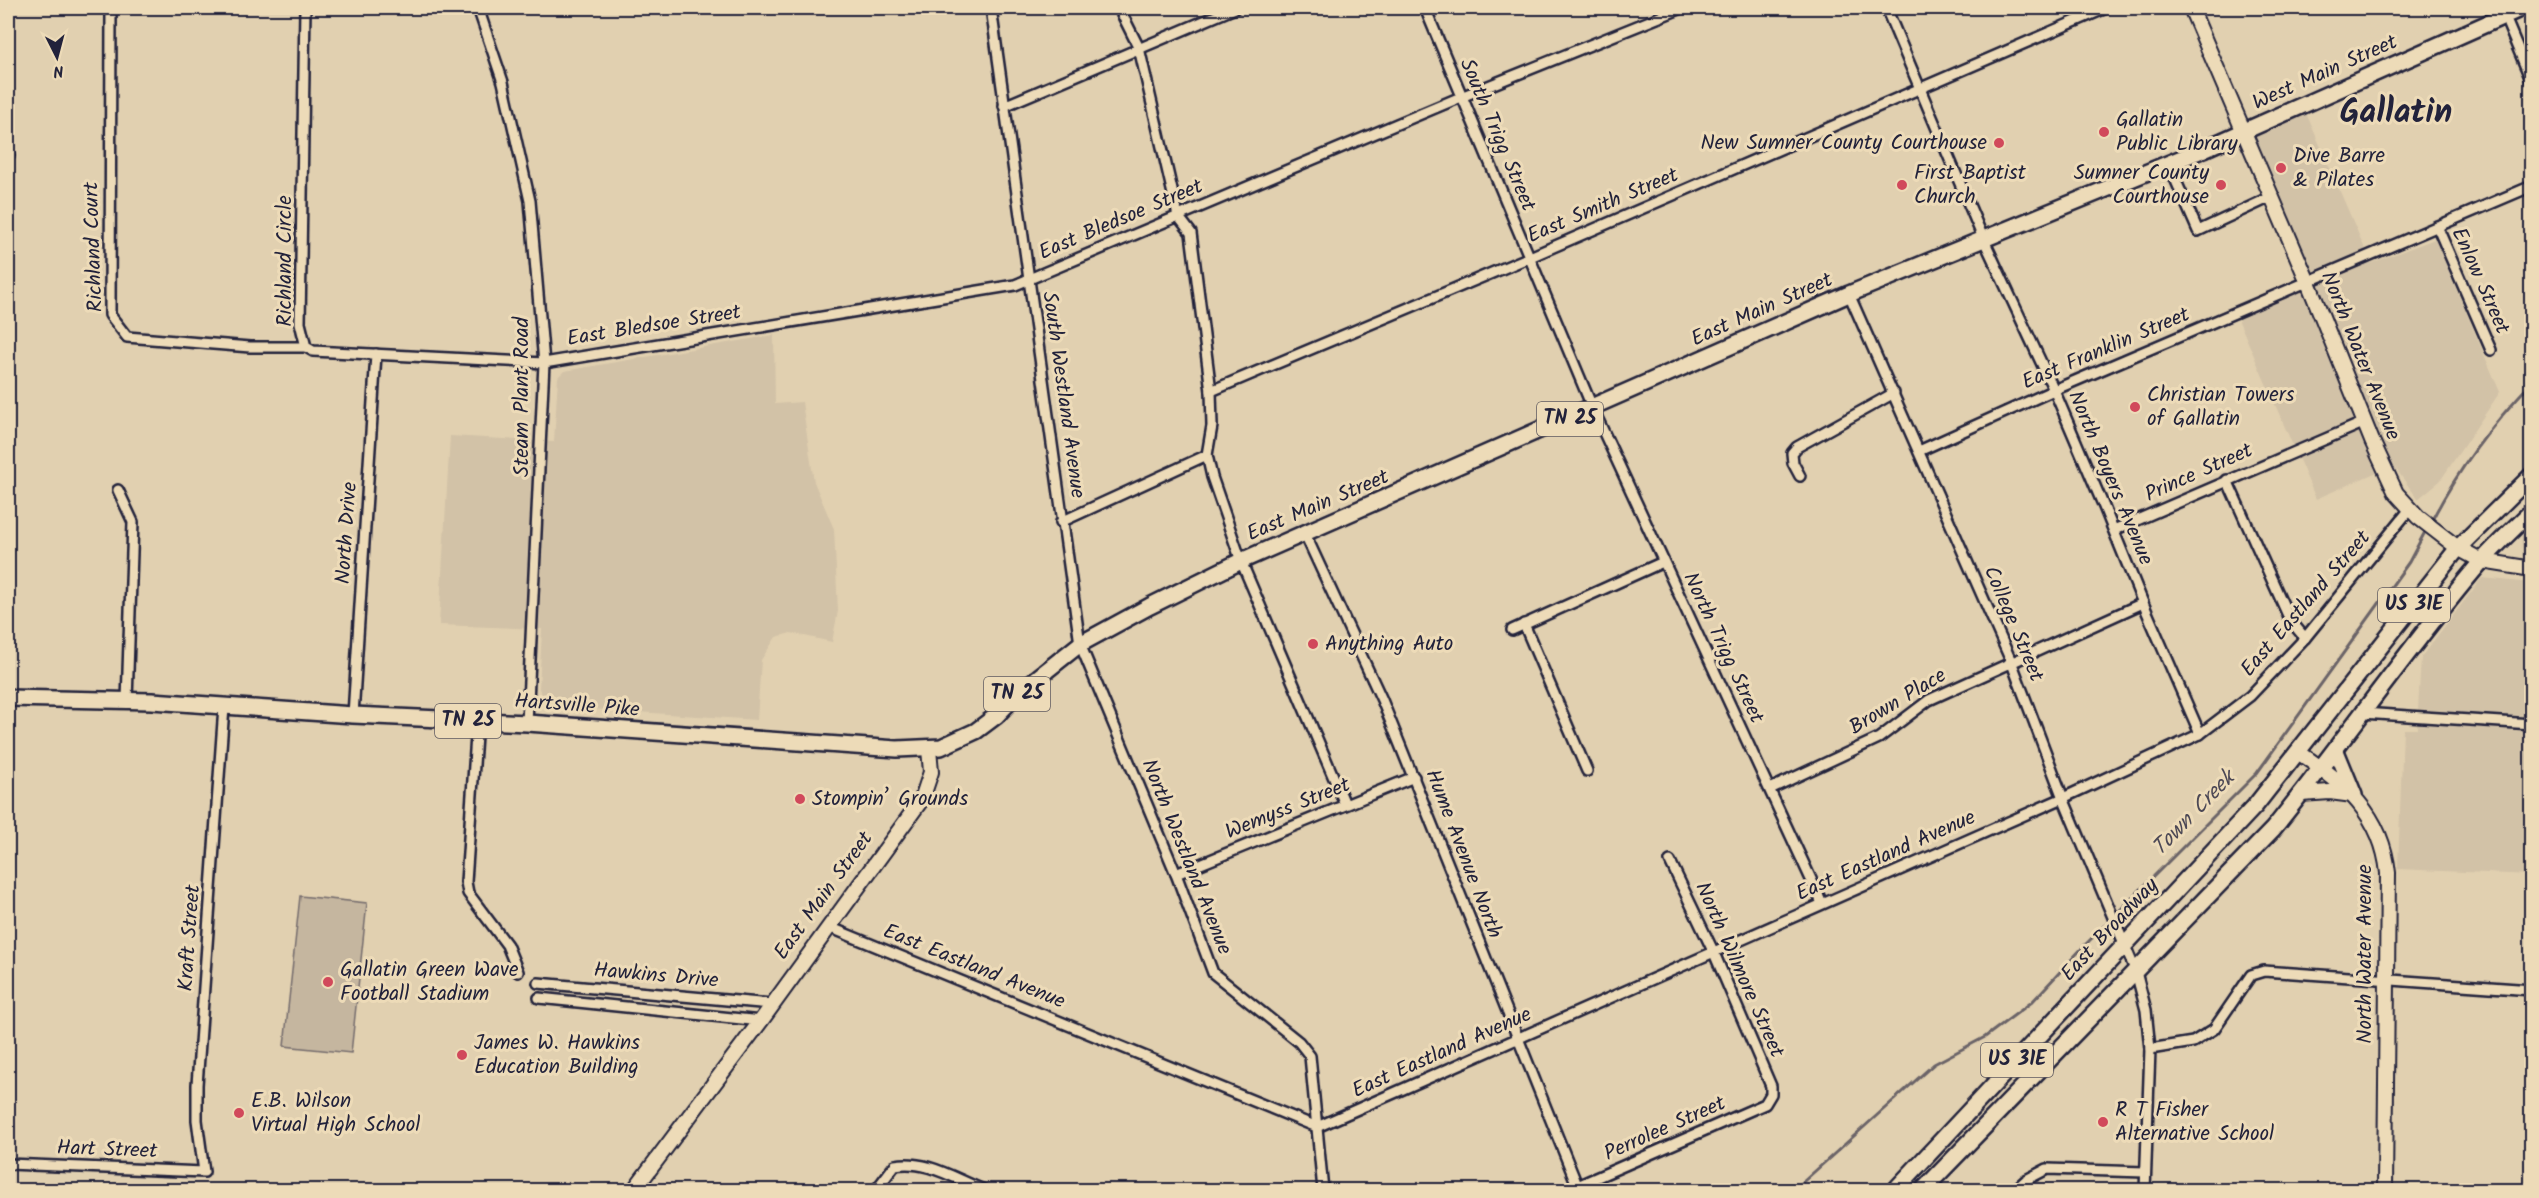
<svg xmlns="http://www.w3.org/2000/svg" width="2539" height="1198" font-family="Kalam,sans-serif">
	<rect width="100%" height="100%" fill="#e1d0b0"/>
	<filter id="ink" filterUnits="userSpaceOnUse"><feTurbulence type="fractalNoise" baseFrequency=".0167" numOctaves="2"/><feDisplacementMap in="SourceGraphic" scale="12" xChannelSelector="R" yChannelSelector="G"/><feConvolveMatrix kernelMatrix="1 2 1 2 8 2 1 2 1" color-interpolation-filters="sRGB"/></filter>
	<g filter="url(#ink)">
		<g fill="#d2c2a7">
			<path d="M2306 113 2371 263 2435 239 2500 392 2440 481 2418 499 2393 465 2316 499 2238 319 2315 286 2251 136Z"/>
			<path d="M774 335 775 404 802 402 814 482 834 529 838 611 832 642 791 633 776 637 761 660 757 720 562 707 547 703 539 689 542 629 439 625 450 436 554 442 558 377 564 371Z"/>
			<path d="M2531 526V557H2522L2521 536Z"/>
			<path d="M2482 578 2531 583V875L2398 869 2403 729H2417L2421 657Z"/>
		</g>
		<path fill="#c5b69f" stroke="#746c6d" stroke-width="1.5" d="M300 896 367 903 351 1053 284 1046Z"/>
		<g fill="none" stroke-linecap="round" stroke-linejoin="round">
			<g stroke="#6b6467" stroke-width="3">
				<path d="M2431 522C2457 471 2493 423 2532 382"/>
				<path d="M1794 1190 1934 1064 1985 1037 2032 1002 2084 946 2257 773 2409 562 2426 530"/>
			</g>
			<defs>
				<g id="street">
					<path d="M111 8 110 315 127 337 250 347H306"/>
					<path d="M305 8 300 323 306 347 313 351 544 363 1015 285 1461 97 1682 8"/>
					<path d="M478 8 503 82 530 201 544 363 527 723"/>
					<path d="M991 8 1080 644 1176 874 1213 973 1299 1042 1310 1056 1323 1190"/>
					<path d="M1119 8 1139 48 1178 216 1191 233 1211 391 1212 426 1207 455 1212 477 1241 561 1345 804"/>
					<path d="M1425 8 1593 409 1822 903"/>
					<path d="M1886 8 1983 238 2054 390 2104 507 2143 603 2200 734"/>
					<path d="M2501 8 2532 82"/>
					<path d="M1004 106 1235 8"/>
					<path d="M8 155H9"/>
					<path d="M2169 165 2198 231 2271 197"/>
					<path d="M2437 226 2491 350"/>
					<path d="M1849 294 2011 661 2063 798 2136 972 2146 1010 2150 1049 2145 1190"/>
					<path d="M1211 391 1530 257 2106 8"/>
					<path d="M1919 451 2054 390 2532 186"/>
					<path d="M1800 476 1793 463 1792 453 1797 447 1894 393"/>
					<path d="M2227 480 2290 620 2305 638"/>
					<path d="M118 490 133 522 127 701"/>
					<path d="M1061 522 1207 455"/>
					<path d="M2114 530 2365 422"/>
					<path d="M1305 534 1382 700 1579 1190"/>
					<path d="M1524 624 1587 771"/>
					<path d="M1512 630 1663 562"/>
					<path d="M2362 713 2532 724"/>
					<path d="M353 715 376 354"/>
					<path d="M477 721 466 882 468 893 507 945 518 972"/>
					<path d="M1770 789 1879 738 1929 700 2143 603"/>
					<path d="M1176 874 1414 777"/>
					<path d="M829 927 1317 1127 2063 798 2200 734 2250 696 2305 638 2410 509"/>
					<path d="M538 983 772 1004"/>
					<path d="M539 998 761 1021"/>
					<path d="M2150 1049 2193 1042 2214 1029 2251 975 2264 971 2532 990"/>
					<path d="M8 1164 204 1172 197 1120V1085L224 707"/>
					<path d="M876 1190 895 1165C926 1159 955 1179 984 1190"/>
					<path d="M1568 1190 1765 1104 1771 1094V1086L1714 953 1670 861"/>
					<path d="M2015 1190 2026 1180 2047 1169 2145 1172"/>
				</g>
				<g id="secondary">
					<path d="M2191 8 2308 282 2372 441 2396 493 2418 517 2458 548 2482 561 2532 569"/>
					<path d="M2298 752C2345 784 2382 814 2388 873L2385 1190"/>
					<path d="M2301 794 2330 792 2353 795"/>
					<path d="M634 1190 763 1018 922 799 931 772 929 749"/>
				</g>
				<g id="primary">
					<path d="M8 698 152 701 353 715 527 723 897 749 941 747 976 731 996 716 1017 694 1080 644 1150 606 1241 561 1849 294 2204 149 2522 8"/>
					<path d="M2336 751 2354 795"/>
					<path d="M1895 1190 2255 806 2458 548 2532 475"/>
					<path d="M1923 1190 2273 829C2344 741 2407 649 2480 563 2496 545 2514 528 2532 511"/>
				</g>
			</defs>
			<use href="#street" stroke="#22223b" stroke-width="14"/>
			<use href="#secondary" stroke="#22223b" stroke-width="18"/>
			<use href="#primary" stroke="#22223b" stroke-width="20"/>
			<use href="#street" stroke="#eddbb8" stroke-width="9"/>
			<use href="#secondary" stroke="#eddbb8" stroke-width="14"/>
			<use href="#primary" stroke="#eddbb8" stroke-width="15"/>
		</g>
	</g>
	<g fill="#d1495b" stroke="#eddbb8" stroke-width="2">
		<circle cx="2104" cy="132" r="6"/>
		<circle cx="1999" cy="143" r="6"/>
		<circle cx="2281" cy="168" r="6"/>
		<circle cx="1902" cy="185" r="6"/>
		<circle cx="2221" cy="185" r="6"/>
		<circle cx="2135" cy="407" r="6"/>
		<circle cx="1313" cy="644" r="6"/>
		<circle cx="800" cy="799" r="6"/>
		<circle cx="328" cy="982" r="6"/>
		<circle cx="462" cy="1055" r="6"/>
		<circle cx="239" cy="1113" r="6"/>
		<circle cx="2103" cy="1122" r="6"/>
	</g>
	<g text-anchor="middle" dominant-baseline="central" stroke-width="6" stroke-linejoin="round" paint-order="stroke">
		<g fill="#eddbb8" stroke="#5f5a60" stroke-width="1.5">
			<rect x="1537" y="402" width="66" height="34" rx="4.5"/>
			<rect x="2378" y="588" width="72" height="34" rx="4.5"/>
			<rect x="984" y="677" width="66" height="34" rx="4.5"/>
			<rect x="435" y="704" width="66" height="34" rx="4.5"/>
			<rect x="1981" y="1043" width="72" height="34" rx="4.5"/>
		</g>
		<g font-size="20" font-weight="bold" fill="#22223b">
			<text x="1570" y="419">TN 25</text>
			<text x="2414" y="605">US 31E</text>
			<text x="1017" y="694">TN 25</text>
			<text x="468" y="721">TN 25</text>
			<text x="2017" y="1060">US 31E</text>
		</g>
		<g font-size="21" fill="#22223b" stroke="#eddbb8">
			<text transform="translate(2325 73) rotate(-24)">West Main Street</text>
			<text transform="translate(1497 135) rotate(67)">South Trigg Street</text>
			<text transform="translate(1603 206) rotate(-23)">East Smith Street</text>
			<text transform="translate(1121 220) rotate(-23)">East Bledsoe Street</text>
			<text transform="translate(94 247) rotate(-92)">Richland Court</text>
			<text transform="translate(285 261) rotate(-90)">Richland Circle</text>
			<text transform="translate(2480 281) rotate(66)">Enlow Street</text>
			<text transform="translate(1762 310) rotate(-24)">East Main Street</text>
			<text transform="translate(654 326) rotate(-9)">East Bledsoe Street</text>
			<text transform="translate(2106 349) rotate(-23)">East Franklin Street</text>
			<text transform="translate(2360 356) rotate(68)">North Water Avenue</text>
			<text transform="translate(1063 395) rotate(82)">South Westland Avenue</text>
			<text transform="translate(522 397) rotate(-90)">Steam Plant Road</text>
			<text transform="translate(2199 473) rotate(-24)">Prince Street</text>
			<text transform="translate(2110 478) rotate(67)">North Boyers Avenue</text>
			<text transform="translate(1318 506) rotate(-23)">East Main Street</text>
			<text transform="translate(347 533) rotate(-86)">North Drive</text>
			<text transform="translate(2306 604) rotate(-49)">East Eastland Street</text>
			<text transform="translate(2013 624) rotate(67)">College Street</text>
			<text transform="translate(1723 648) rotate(65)">North Trigg Street</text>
			<text transform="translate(1898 702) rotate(-31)">Brown Place</text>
			<text transform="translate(577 706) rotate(4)">Hartsville Pike</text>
			<text transform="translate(1288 809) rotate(-22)">Wemyss Street</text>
			<text transform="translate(1463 854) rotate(69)">Hume Avenue North</text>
			<text transform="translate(1886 856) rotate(-24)">East Eastland Avenue</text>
			<text transform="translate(1186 857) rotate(68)">North Westland Avenue</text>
			<text transform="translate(824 896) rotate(-54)">East Main Street</text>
			<text transform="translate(2110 930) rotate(-47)">East Broadway</text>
			<text transform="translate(190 938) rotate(-86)">Kraft Street</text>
			<text transform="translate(2365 954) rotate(-90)">North Water Avenue</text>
			<text transform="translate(974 967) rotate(22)">East Eastland Avenue</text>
			<text transform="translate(1739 970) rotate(66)">North Wilmore Street</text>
			<text transform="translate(656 976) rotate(5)">Hawkins Drive</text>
			<text transform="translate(1442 1053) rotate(-24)">East Eastland Avenue</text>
			<text transform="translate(1665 1129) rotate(-24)">Perrolee Street</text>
			<text transform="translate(107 1150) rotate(2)">Hart Street</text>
		</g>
		<g font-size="21" fill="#22223b" stroke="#eddbb8" text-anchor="start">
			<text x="2116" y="120">Gallatin<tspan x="2116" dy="24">Public Library</tspan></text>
			<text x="1987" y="143" text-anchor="end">New Sumner County Courthouse</text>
			<text x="2293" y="156">Dive Barre<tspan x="2293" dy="24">&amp; Pilates</tspan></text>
			<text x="1914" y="173">First Baptist<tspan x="1914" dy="24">Church</tspan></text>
			<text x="2209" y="173" text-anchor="end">Sumner County<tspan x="2209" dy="24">Courthouse</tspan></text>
			<text x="2147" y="395">Christian Towers<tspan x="2147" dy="24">of Gallatin</tspan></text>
			<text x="1325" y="644">Anything Auto</text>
			<text x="812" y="799">Stompin’ Grounds</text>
			<text x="340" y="970">Gallatin Green Wave<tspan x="340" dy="24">Football Stadium</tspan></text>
			<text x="474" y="1043">James W. Hawkins<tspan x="474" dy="24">Education Building</tspan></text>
			<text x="251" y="1101">E.B. Wilson<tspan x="251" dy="24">Virtual High School</tspan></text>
			<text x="2115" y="1110">R T Fisher<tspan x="2115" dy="24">Alternative School</tspan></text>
		</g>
		<g font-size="22" font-style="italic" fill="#4c4855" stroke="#eddbb8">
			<text transform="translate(2194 814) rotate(-46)">Town Creek</text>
		</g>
		<g font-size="33" font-weight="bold" fill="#22223b" stroke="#eddbb8">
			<text x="2396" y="113">Gallatin</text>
		</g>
	</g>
	<rect width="2539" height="1198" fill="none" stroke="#eddbb8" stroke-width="30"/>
	<rect x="15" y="15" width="2509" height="1168" fill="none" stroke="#22223b" stroke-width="2" filter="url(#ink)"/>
	<g transform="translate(57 57) rotate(174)" stroke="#eddbb8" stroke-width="4.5" paint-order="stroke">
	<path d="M0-4.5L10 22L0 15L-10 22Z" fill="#22223b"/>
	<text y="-9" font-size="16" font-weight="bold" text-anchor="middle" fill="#22223b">N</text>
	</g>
</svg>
